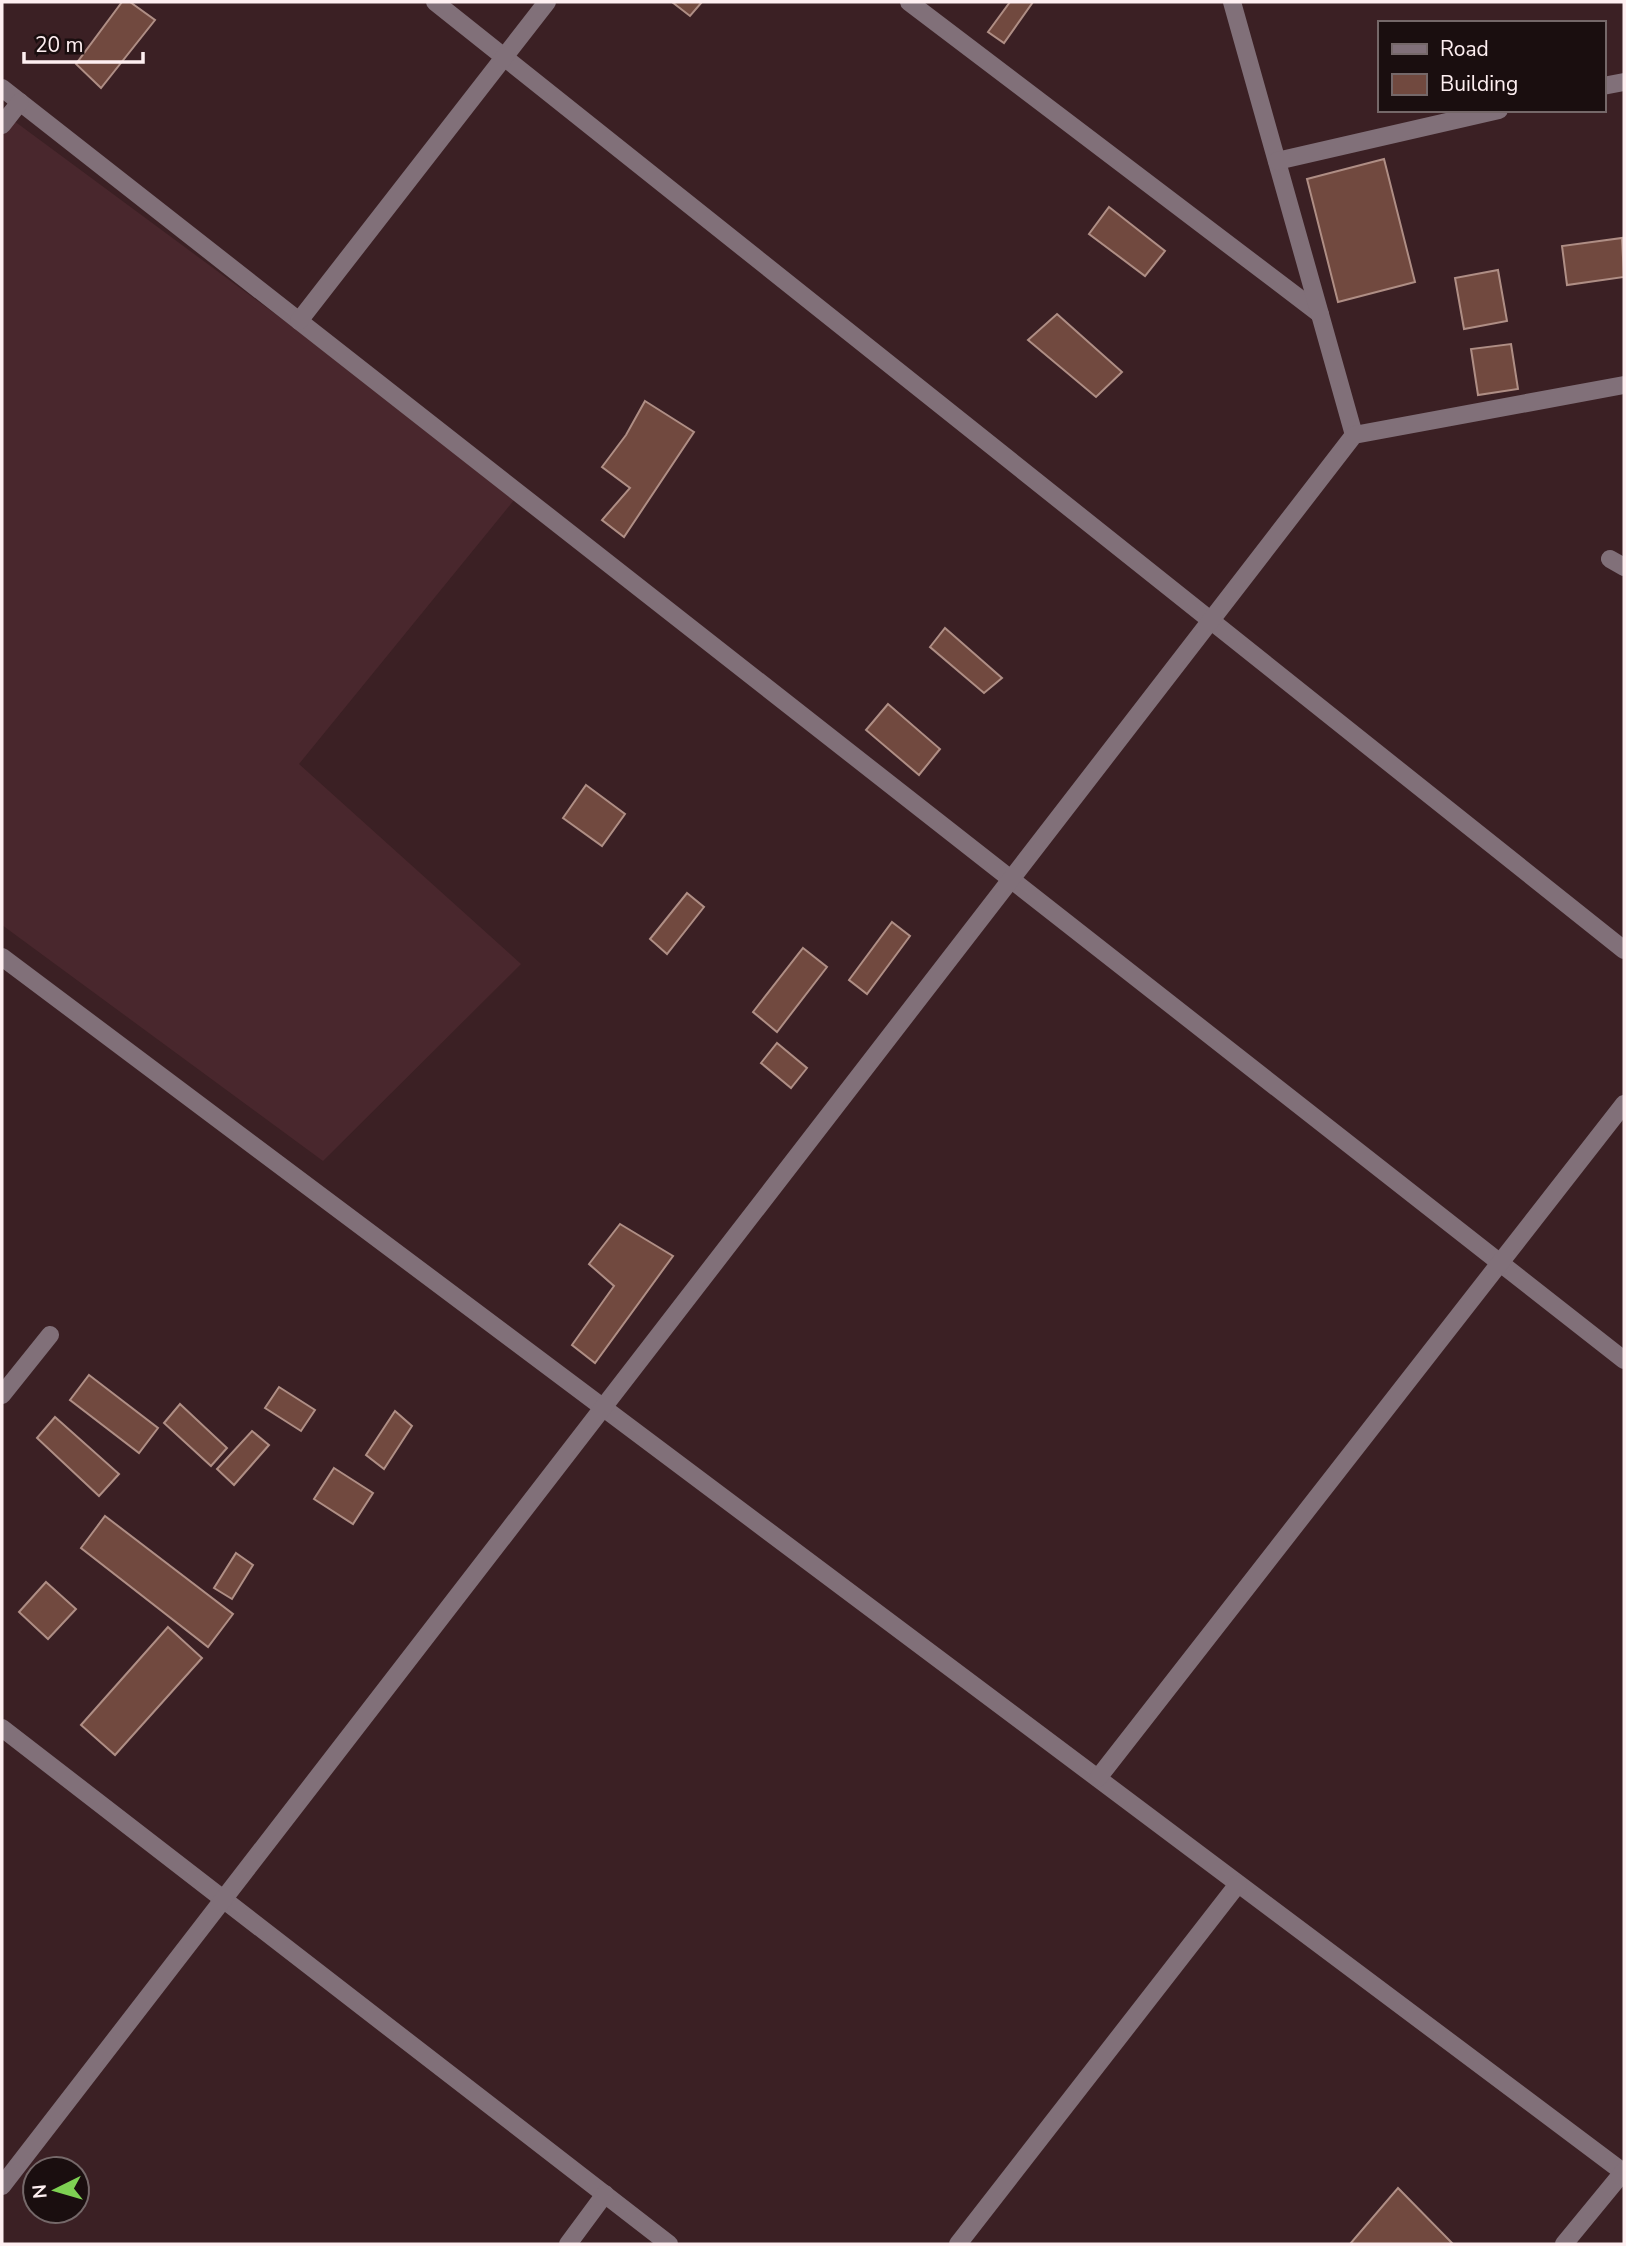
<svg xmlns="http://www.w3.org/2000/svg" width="1626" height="2246" font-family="'Nunito Sans',sans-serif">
	<rect width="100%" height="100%" fill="#3b2024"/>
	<path fill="#49272d" d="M2 112 519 494 299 764 521 964 323 1161 2 925Z"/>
	<g fill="#71493f" stroke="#af8e85" stroke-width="2">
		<path d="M122 2H130L155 20 101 88 76 64Z"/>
		<path d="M672 2H702L690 16Z"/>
		<path d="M1010 2H1033L1004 43 988 32Z"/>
		<path d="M1384 159 1415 282 1338 302 1307 179Z"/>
		<path d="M1109 207 1165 251 1145 276 1089 234Z"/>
		<path d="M1622 238 1624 277 1567 285 1562 246Z"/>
		<path d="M1498 270 1507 321 1464 329 1455 278Z"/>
		<path d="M1057 314 1122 372 1096 397 1028 340Z"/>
		<path d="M1511 344 1518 389 1478 395 1471 349Z"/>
		<path d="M645 401 694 432 624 537 602 520 630 488 602 467 626 435Z"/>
		<path d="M945 628 1002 678 984 693 930 647Z"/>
		<path d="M888 704 940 749 919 775 866 730Z"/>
		<path d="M586 785 625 814 602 846 563 818Z"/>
		<path d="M687 893 704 907 667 954 650 939Z"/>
		<path d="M892 922 910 936 867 994 849 980Z"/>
		<path d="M803 948 827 967 777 1032 753 1012Z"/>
		<path d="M777 1043 807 1068 791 1088 761 1063Z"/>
		<path d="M620 1224 673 1256 595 1363 572 1345 614 1286 589 1264Z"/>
		<path d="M89 1375 158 1428 139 1453 70 1400Z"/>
		<path d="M279 1387 315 1410 301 1431 265 1408Z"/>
		<path d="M180 1404 227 1448 211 1466 164 1423Z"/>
		<path d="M395 1411 412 1426 384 1469 366 1455Z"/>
		<path d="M55 1417 119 1474 99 1496 37 1438Z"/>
		<path d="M252 1431 269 1445 234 1485 217 1469Z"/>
		<path d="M334 1468 373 1493 353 1524 314 1499Z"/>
		<path d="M105 1516 233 1614 208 1647 81 1548Z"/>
		<path d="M236 1553 253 1565 232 1599 214 1588Z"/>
		<path d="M46 1582 76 1609 48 1639 19 1612Z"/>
		<path d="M168 1627 202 1658 115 1755 81 1725Z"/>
		<path d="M1398 2188 1453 2244H1350Z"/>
	</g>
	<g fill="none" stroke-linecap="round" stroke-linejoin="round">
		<g stroke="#817079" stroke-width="18">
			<path d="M435 2 1624 950"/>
			<path d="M909 2 1320 314"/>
			<path d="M1232 2 1354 435"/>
			<path d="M1603 86 1624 82"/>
			<path d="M2 88 1624 1360"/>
			<path d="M2 125 20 102"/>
			<path d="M1277 161 1499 110"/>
			<path d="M299 321 547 2"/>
			<path d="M1610 559 1624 567"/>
			<path d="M2 957 1623 2172"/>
			<path d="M2 1395 50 1335"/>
			<path d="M2 1728 669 2244"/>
			<path d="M1098 1778 1624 1104"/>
			<path d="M2 2186 1354 435 1624 385"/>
			<path d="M568 2244 605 2194"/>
			<path d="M958 2244 1238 1884"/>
			<path d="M1564 2244 1624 2171"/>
		</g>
	</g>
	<rect width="1626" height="2246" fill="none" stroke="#feeff1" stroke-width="7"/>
	<rect x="1378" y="21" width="228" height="91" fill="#1a0e0f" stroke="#756869" stroke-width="2"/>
	<rect x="1392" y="44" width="35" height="10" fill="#817079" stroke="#756869" stroke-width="2"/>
	<text x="1440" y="56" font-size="21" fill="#feeff1">Road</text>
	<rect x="1392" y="74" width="35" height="21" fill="#71493f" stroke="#756869" stroke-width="2"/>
	<text x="1440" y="91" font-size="21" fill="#feeff1">Building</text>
	<g transform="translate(56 2190) rotate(265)"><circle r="33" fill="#1a0e0f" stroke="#756869" stroke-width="2"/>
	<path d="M0-5L12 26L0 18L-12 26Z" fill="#7ed153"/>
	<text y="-10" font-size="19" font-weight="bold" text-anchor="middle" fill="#feeff1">N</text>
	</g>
	<path d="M24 52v10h119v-10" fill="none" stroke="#feeff1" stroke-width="3.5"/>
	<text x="35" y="52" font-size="21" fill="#feeff1" stroke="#1a0e0f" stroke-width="5" paint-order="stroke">20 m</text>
</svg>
